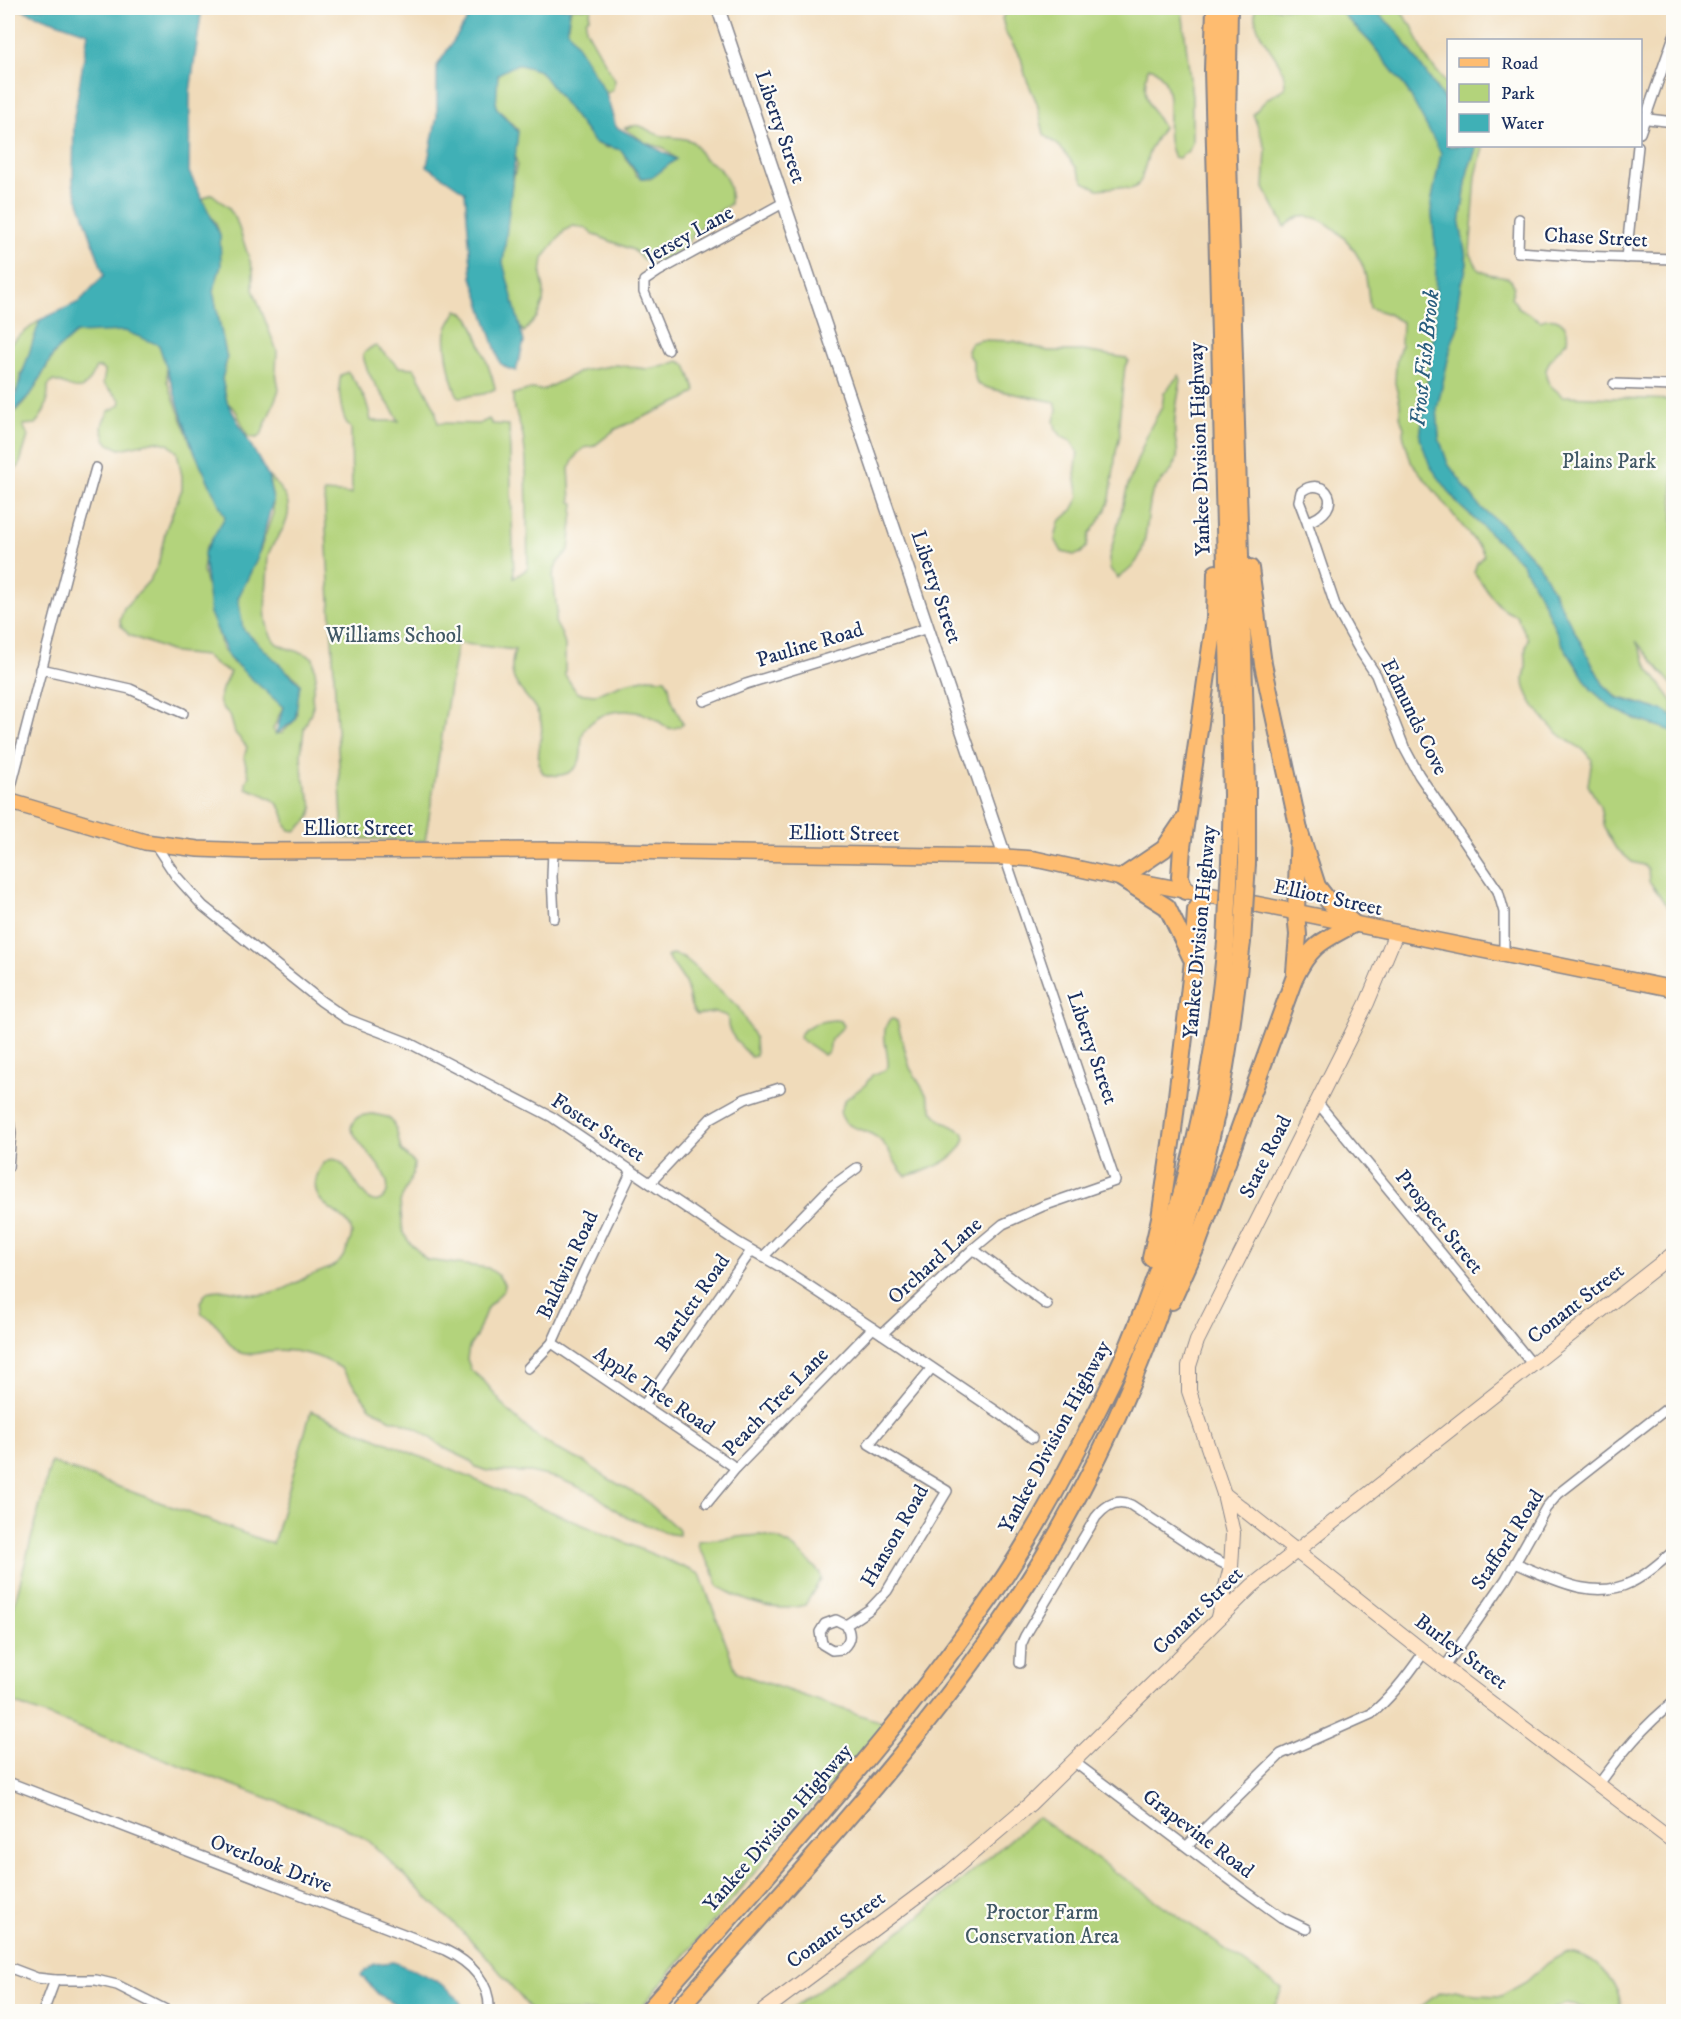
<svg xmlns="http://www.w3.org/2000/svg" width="1681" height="2019" font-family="'IM FELL DW Pica',serif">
	<rect width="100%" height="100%" fill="#fdfcf7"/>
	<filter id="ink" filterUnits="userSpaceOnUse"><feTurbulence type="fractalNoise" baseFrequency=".0167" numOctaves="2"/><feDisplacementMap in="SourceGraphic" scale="12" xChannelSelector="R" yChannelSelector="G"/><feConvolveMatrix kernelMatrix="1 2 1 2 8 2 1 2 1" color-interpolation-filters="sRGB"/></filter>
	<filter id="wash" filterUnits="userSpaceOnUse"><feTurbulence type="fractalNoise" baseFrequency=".008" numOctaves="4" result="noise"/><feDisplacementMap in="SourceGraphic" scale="24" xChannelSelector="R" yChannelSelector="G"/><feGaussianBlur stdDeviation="1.35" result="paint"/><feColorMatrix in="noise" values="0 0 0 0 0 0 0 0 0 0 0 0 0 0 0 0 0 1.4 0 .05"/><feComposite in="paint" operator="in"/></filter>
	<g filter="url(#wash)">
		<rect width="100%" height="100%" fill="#f0dbba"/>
		<g fill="#b3d37b" stroke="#67816c" stroke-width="1.5">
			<path d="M571 8H591L589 17 586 20V29L615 80 613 89 606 94 567 30Z"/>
			<path d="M1010 8H1182L1192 97V143L1188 151 1179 158 1174 157C1161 132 1177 102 1163 78 1161 75 1156 71 1153 68H1148C1141 99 1148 102 1163 127L1150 149 1141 180 1136 187 1130 189 1118 187 1098 189 1084 182 1076 167 1060 147 1044 134 1037 103 1026 78 1021 58 1006 34 1002 18Z"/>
			<path d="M1255 8H1337L1371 43 1406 88 1442 153 1431 204 1436 254 1435 323 1420 438 1450 493 1459 505 1521 562 1542 599 1561 642 1591 689 1612 708 1638 720 1673 731V926L1671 911 1649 881 1648 869 1643 865 1632 862 1615 847 1604 828 1600 806 1588 785 1592 759C1585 749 1577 746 1567 740 1550 728 1525 701 1524 680 1524 676 1526 671 1526 666 1527 656 1523 649 1528 639L1516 615C1498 612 1484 585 1474 572L1477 563 1484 555 1481 549 1411 462 1403 434 1404 428 1400 416V403L1395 383 1396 363 1401 345 1402 322 1386 313 1370 308C1368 296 1368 282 1364 270 1358 248 1326 212 1300 217 1294 218 1290 223 1285 227L1264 188 1266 149 1253 114 1268 98 1285 88C1287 56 1252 42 1255 8Z"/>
			<path d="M1372 8H1398L1412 26 1426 58 1448 85V105L1396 30Z"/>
			<path d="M517 64 535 68 543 73 569 103 582 126 595 143 607 148 613 147 621 150 637 176 644 179H650L676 159 664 148 646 143 625 128C643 121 643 130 659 135 670 139 680 136 691 141 697 144 698 151 702 156 705 160 709 161 713 164 727 173 732 188 730 204L706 221 681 250 665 260 656 262 644 260 633 250 595 235 586 228 573 226 565 230 543 258 541 275 544 289 543 303 537 317 524 332 515 321 503 263 510 192 517 165 514 148 518 130 496 107 495 99 498 74 502 70Z"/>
			<path d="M1477 146H1483V148L1476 176 1470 253 1479 270C1483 272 1489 275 1494 275 1508 276 1519 280 1511 297L1518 307 1540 321C1556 314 1570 323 1567 341 1555 354 1537 369 1551 386 1555 390 1559 392 1562 396L1673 400V686L1636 641 1649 669 1673 702V717L1665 711 1617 697 1603 684 1539 565 1503 526 1480 507 1448 464 1439 438 1437 408 1452 342 1459 324 1457 308 1461 282 1464 277 1467 263 1460 224 1468 170Z"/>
			<path d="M212 194 228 207 236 219 253 270V289L277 351 276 372 279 390 261 435 257 438 248 437 236 411 227 402 222 379 227 359 213 291 221 266 218 243 220 235 216 223 202 205 204 198Z"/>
			<path d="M457 310C462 312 466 314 469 318 474 325 495 383 495 389L484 394 459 397C451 388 444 344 446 332 448 324 454 316 457 310Z"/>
			<path d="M40 320C39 334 37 348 30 359 23 372 19 371 19 387L11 396 8 413V345Z"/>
			<path d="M82 331H125L143 335 159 345 166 362 167 381 191 444 225 517 219 534 206 547 203 571 222 648 233 663 248 673 283 707 273 729 276 734 282 733 295 720 297 714 296 708 300 684 297 679 278 664 243 629 238 598 257 559 273 513V500L268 476C287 493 296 508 281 532 276 540 270 547 268 556 267 564 268 572 267 580 266 599 261 625 275 642 282 650 303 650 313 658L316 677 312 695 313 707 304 729 301 754 303 778 313 807 309 819 296 831 290 830 286 826C283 799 269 797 246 788V782L249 776 244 758 247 747 235 733 230 715 221 706 219 701 222 689 230 672 219 667 206 656 175 653 129 635 121 626 120 620 124 608 149 581 158 565 166 529 182 489V476L177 452 168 444 156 441 120 449 109 444 105 439 102 428 103 422 109 411 120 405 121 400 103 384 105 372 101 368H96L87 384 81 388C70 390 64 382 53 381L48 386C48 402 46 412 35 424L23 425 28 436 19 466 15 470 8 471V419C17 410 25 401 33 391 48 369 54 341 82 331Z"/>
			<path d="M980 340 1014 341 1048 351H1083L1126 358 1129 361 1125 366 1119 421 1120 435 1116 452 1110 499 1105 512 1089 535 1087 546 1081 553 1074 555 1062 552 1055 539 1059 522 1072 510 1079 497 1075 475 1078 452 1071 441 1062 437 1056 429 1054 421 1057 410 1055 402 991 389 977 384 973 370V360L969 356 967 350 971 343Z"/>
			<path d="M376 346 399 367 414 368 435 408 438 423 479 424 489 419 492 424 509 425 514 578 528 568 526 460 523 435 513 403V394L531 389 543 390 581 371 616 365 647 369 665 366 679 361 686 365 696 391 687 398 616 429 594 446 584 448 577 454 569 468 571 502 574 503 569 550 557 563 553 576 557 611 555 622 562 635 565 645V675L577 693 594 695 625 683 648 678 665 679 669 685 671 698 683 724C668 734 666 725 655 719 638 709 614 708 597 718 592 722 586 726 584 731 580 739 582 745 581 754 579 774 559 779 543 773 532 754 545 741 541 722 534 692 502 690 515 650L457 643 425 841 343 838 324 492 352 494 351 428C341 421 337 387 341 375L348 372C360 388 368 401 371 421H399C388 399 366 379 363 354L370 348Z"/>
			<path d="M1179 375 1181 380C1178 398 1173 417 1175 435 1175 443 1179 449 1177 458 1174 473 1160 480 1153 492 1150 497 1150 505 1149 510 1144 540 1147 561 1118 578L1110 569 1109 558 1128 485 1135 466 1149 430 1162 407 1164 393Z"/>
			<path d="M672 954 683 957 693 965 738 1007 755 1038 756 1056 751 1057C744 1049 733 1039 729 1029 727 1025 729 1021 727 1016L715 1012 697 1015C687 1006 691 993 684 981 679 972 673 965 667 957Z"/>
			<path d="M891 1018 897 1021 910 1068 926 1094 933 1112 941 1120 963 1132 965 1138C959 1161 927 1171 906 1176 893 1165 890 1144 873 1135 860 1127 843 1129 840 1111L845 1100 865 1085 872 1075 885 1070 888 1067C889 1050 878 1032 891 1018Z"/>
			<path d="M835 1020 841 1021 844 1026 831 1039 829 1051 824 1055 799 1038C803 1024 822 1021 835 1020Z"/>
			<path d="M373 1114 387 1117 392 1121 397 1132 401 1150 414 1163 413 1174 400 1202 403 1233 410 1243 427 1260 488 1268 498 1275 505 1285 504 1290 487 1308 476 1337 469 1347 467 1359 471 1370 485 1382 508 1411 531 1432 556 1449 584 1462 609 1479 642 1497 679 1530V1535L670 1534 624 1516 594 1494 560 1479 530 1472 487 1471 476 1467 467 1459 444 1448 419 1430 397 1420H391L370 1407 341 1368C320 1355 294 1348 269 1351 260 1352 251 1356 241 1353 229 1349 225 1334 217 1325 213 1321 207 1317 202 1314L200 1302 207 1292C226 1286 242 1295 261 1295 279 1294 291 1285 307 1277 316 1272 332 1270 340 1261 344 1256 348 1247 350 1241 362 1211 305 1213 317 1176 319 1170 322 1164 327 1161 349 1147 362 1218 383 1198 398 1184 373 1159 364 1148 359 1143 356 1136 351 1129 353 1116 361 1115 373 1114Z"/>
			<path d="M311 1411 700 1574 737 1673 887 1724 802 1816 638 2011 533 2012 483 1952 369 1841 340 1825 8 1701V1629L51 1462 273 1544Z"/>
			<path d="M759 1535C786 1536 802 1554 820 1573L821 1579 805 1605C774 1614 743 1601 718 1586L712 1568 699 1548 698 1541Z"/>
			<path d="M1037 1817 1282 1989 1273 2011H789L910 1924Z"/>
			<path d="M1565 1953C1593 1953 1614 1978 1621 2003 1608 2019 1582 2006 1565 2004L1546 2012 1415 2011 1439 1993 1455 1990 1476 1995 1501 1996 1526 1982 1547 1963Z"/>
		</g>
		<g fill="#3fb0b6" stroke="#2d708a" stroke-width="1.5">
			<path d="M16 8H202L190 92 189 172 220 235 221 266 213 291 227 359 222 379 227 402 268 476 273 500 257 559 238 598 243 629 300 684 295 720 276 734 283 707 229 658 210 613 204 553 225 517 191 444 159 345 125 331 76 333 54 353 33 391 8 418 40 320 79 302 104 275 73 184 74 117 88 33Z"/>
			<path d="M475 8H570L567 28 606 94 616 127 676 159 653 177 641 178 621 150 595 143 540 71 517 64 498 74 496 107 518 132 503 263 524 342 516 371 509 369 500 363 472 277 465 192 427 166 437 116V66Z"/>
			<path d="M1337 8H1372L1396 30 1448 105V146H1477L1468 170 1460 224 1467 263 1464 277 1461 282 1457 308 1459 324 1452 342 1437 408 1439 438 1448 464 1480 507 1503 526 1539 565 1603 684 1617 698 1665 711 1673 717V731L1638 720 1612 708 1591 689 1561 642 1542 599 1521 562 1459 505 1430 466 1420 438 1435 323 1436 254 1431 204 1441 153 1406 88 1371 43Z"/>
			<path d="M393 1962C418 1972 456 1984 464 2011H404L378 1994 361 1975 374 1964Z"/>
		</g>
	</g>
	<g filter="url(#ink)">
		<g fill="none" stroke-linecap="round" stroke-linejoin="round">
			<defs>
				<g id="minor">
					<path d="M1640 118 1674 122"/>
					<path d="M1640 133 1674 36"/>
					<path d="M1519 219 1518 252 1576 256 1674 259"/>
					<path d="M1626 258 1638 146"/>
					<path d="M668 350 644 292V281L659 271 783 203"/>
					<path d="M1614 384 1674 386"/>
					<path d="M1307 522 1299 501 1301 492C1325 473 1348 509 1307 522L1336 608 1359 649 1376 675 1404 747 1419 775 1498 891 1504 912V955"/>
					<path d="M41 669 130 689 183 713"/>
					<path d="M704 701 746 684 928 628"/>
					<path d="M8 798 67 571 96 468"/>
					<path d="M155 844 176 876 203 906 321 1001 347 1019 409 1043 552 1117 737 1242 779 1266 882 1334 1002 1415 1032 1438"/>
					<path d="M553 850 552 877 554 918"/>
					<path d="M1317 1102 1533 1365"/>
					<path d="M8 1115 11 1133 8 1167"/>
					<path d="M650 1183 711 1118 745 1099 780 1088"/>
					<path d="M973 1249 1047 1305"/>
					<path d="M763 1257 832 1186 857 1168"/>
					<path d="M882 1334 973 1249 1003 1224 1043 1206 1115 1181 1005 857"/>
					<path d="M552 1343 736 1468"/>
					<path d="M528 1368 552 1343 583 1274 632 1171"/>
					<path d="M644 1405 751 1251"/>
					<path d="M707 1503 736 1468 873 1328"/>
					<path d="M1515 1563C1552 1578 1593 1602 1632 1582 1647 1575 1661 1561 1674 1551"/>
					<path d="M846 1625C852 1635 850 1642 842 1649L832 1650 822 1644 820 1632 825 1624 836 1620 846 1625 870 1609 887 1591 947 1491 869 1444 931 1369"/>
					<path d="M1020 1663 1021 1645 1025 1636 1096 1517C1105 1506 1117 1498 1131 1505L1208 1556 1231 1567"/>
					<path d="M1445 1667 1506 1579 1546 1508 1558 1494 1674 1403"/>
					<path d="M1073 1761 1241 1888 1281 1917 1306 1929"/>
					<path d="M8 1782 445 1950C470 1962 491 1982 489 2012"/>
					<path d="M1599 1784C1621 1754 1644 1725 1674 1702"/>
					<path d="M1187 1846 1281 1754 1371 1714C1392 1697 1409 1674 1424 1652"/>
					<path d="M8 1967 37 1978 55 1980H96L117 1985 170 2012"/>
					<path d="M43 2012 55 1980"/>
				</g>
				<path id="tertiary" d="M718 8 1005 857"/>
				<g id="secondary">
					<path d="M1224 1494 1424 1652 1674 1842"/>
					<path d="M1218 1617 1231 1567 1233 1533 1224 1494 1189 1391V1366L1197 1341 1367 1003 1396 933"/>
					<path d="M762 2012 950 1872 1030 1804 1252 1586 1674 1253"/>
				</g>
				<path id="primary" d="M8 801 145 842 198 849 251 851 553 850 1005 857 1035 859 1121 878 1296 912 1674 989"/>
				<g id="motorway">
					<path d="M1215 8 1213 70 1232 795 1230 862"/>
					<path d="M1229 8 1227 127 1247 787V863"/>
					<path d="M1250 568 1263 664 1299 830 1296 912 1298 935 1295 972"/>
					<path d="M1183 821 1164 849 1121 878 1167 907 1191 957"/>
					<path d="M1185 891 1180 877 1182 847 1215 619 1216 573"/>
					<path d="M1151 1258 1160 1218 1173 1130 1193 961 1196 910 1207 894"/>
					<path d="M1172 1301 1197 1245 1294 979C1310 945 1322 941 1354 924L1330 903 1317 886 1299 830"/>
					<path d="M647 2012C761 1882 878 1755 979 1614 1013 1567 1043 1516 1070 1464 1090 1426 1110 1387 1128 1347 1183 1219 1214 1080 1226 942"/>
					<path d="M676 2012C792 1880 915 1751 1013 1605 1108 1463 1174 1299 1212 1132 1227 1069 1234 1006 1242 942"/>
				</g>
			</defs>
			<use href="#minor" stroke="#86858c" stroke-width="12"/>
			<use href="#tertiary" stroke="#86858c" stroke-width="15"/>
			<use href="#secondary" stroke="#86858c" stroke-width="16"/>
			<use href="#primary" stroke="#86858c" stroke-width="18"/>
			<use href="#motorway" stroke="#86858c" stroke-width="20"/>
			<use href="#minor" stroke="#fff" stroke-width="9"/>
			<use href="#tertiary" stroke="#fff" stroke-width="12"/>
			<use href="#secondary" stroke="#ffe4c6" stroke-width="14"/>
			<use href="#primary" stroke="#febc70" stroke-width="15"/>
			<use href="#motorway" stroke="#febc70" stroke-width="16"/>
			<defs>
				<g id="motorway-bridge">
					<path d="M1226 942 1230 862"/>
					<path d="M1242 942 1247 863"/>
				</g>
			</defs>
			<use href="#motorway-bridge" stroke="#86858c" stroke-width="20" stroke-linecap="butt"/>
			<use href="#motorway-bridge" stroke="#febc70" stroke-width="16"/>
		</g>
	</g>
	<g text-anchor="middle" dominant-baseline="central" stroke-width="4.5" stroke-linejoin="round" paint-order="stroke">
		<g font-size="21" fill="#1b2f5e" stroke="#fdfcf7">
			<text transform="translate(780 127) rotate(71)">Liberty Street</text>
			<text transform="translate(689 235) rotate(-29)">Jersey Lane</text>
			<text transform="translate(1596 238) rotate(3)">Chase Street</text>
			<text transform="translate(1200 449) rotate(-92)">Yankee Division Highway</text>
			<text transform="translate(936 587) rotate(71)">Liberty Street</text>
			<text transform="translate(810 645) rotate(-17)">Pauline Road</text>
			<text transform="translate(1414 717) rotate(64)">Edmunds Cove</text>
			<text x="358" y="829">Elliott Street</text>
			<text transform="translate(844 834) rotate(1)">Elliott Street</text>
			<text transform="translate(1328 898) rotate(12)">Elliott Street</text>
			<text transform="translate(1200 932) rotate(-85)">Yankee Division Highway</text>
			<text transform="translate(1092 1048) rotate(71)">Liberty Street</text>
			<text transform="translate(598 1128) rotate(33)">Foster Street</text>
			<text transform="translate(1266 1157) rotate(-63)">State Road</text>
			<text transform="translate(1439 1222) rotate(51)">Prospect Street</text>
			<text transform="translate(935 1261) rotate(-42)">Orchard Lane</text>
			<text transform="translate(568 1265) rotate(-65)">Baldwin Road</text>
			<text transform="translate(693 1303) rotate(-55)">Bartlett Road</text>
			<text transform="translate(1576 1304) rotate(-38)">Conant Street</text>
			<text transform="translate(654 1391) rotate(34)">Apple Tree Road</text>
			<text transform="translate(776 1402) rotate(-46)">Peach Tree Lane</text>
			<text transform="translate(1055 1437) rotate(-62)">Yankee Division Highway</text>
			<text transform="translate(895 1536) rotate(-60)">Hanson Road</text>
			<text transform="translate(1508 1540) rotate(-57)">Stafford Road</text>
			<text transform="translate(1198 1611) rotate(-44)">Conant Street</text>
			<text transform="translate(1461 1652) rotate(37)">Burley Street</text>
			<text transform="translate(778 1828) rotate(-49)">Yankee Division Highway</text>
			<text transform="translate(1198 1834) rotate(37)">Grapevine Road</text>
			<text transform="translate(271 1864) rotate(21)">Overlook Drive</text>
			<text transform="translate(836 1930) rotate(-36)">Conant Street</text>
		</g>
		<g font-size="21" fill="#415865" stroke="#fdfcf7">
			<text x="1609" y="462">Plains Park</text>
			<text x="394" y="636">Williams School</text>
			<text x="1042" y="1913">Proctor Farm<tspan x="1042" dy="24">Conservation Area</tspan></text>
		</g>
		<g font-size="22" font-style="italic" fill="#285c7d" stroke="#fdfcf7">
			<text transform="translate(1425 358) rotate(-84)">Frost Fish Brook</text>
		</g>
	</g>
	<rect width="1681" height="2019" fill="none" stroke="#fdfcf7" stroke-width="30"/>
	<rect x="1447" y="39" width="195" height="108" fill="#fdfcf7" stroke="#a3aaba" stroke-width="1.5"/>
	<rect x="1459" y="58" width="30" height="9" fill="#febc70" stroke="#a3aaba" stroke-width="1.5"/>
	<text x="1501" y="69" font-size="18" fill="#1b2f5e">Road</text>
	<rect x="1459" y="84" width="30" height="18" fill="#b3d37b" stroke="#a3aaba" stroke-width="1.5"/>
	<text x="1501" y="99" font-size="18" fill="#1b2f5e">Park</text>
	<rect x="1459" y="114" width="30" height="18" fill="#3fb0b6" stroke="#a3aaba" stroke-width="1.5"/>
	<text x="1501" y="129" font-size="18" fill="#1b2f5e">Water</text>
</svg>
